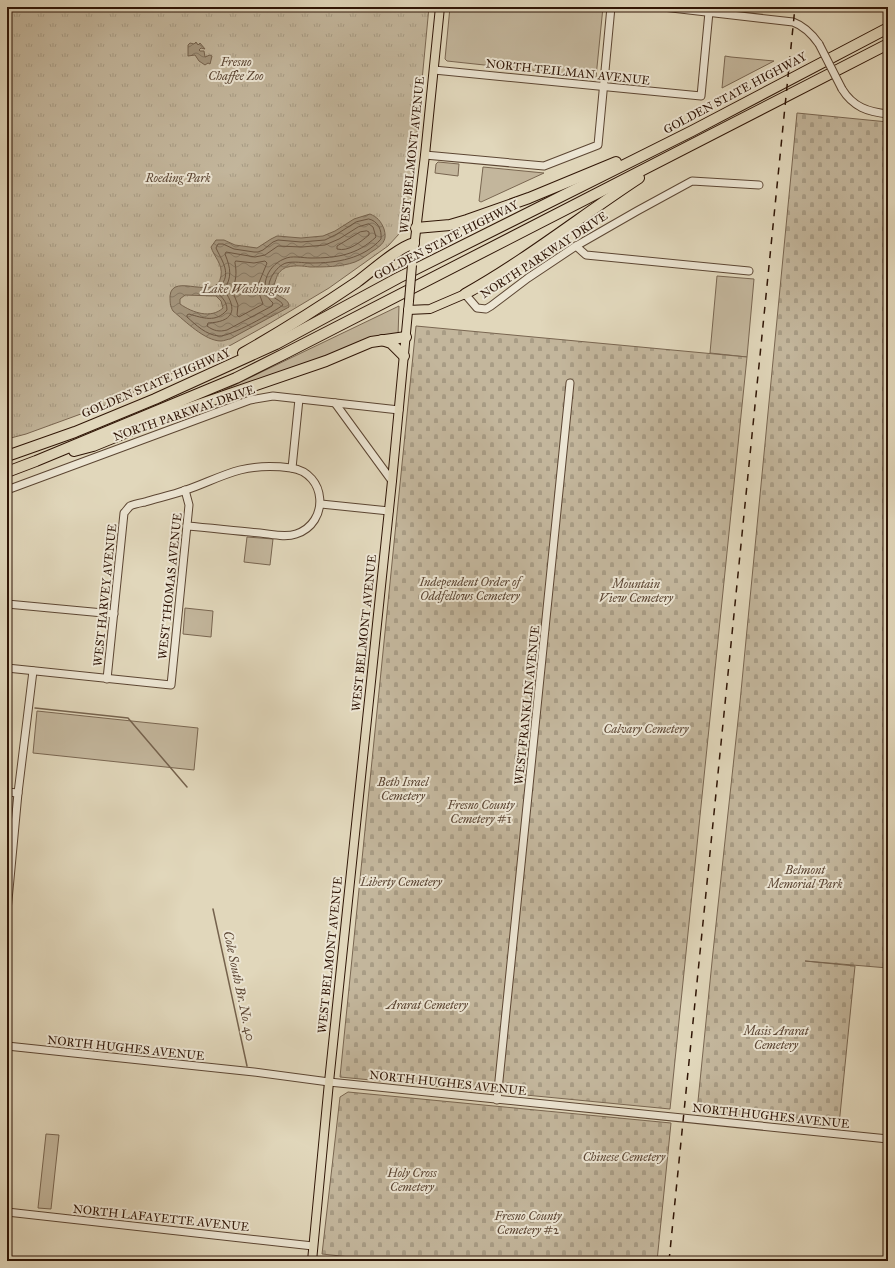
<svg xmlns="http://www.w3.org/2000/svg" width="895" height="1268" font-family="'IM FELL Great Primer',serif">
	<defs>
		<pattern id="cemetery-stones" width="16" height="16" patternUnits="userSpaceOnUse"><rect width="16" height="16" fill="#c3b69c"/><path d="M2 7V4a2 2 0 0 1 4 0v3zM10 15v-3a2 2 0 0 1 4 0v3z" fill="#a89c85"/></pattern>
		<pattern id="park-tufts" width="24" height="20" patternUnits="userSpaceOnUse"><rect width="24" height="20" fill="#c3b69c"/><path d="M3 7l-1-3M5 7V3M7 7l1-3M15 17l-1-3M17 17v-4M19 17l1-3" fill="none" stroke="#a89c85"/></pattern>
		<pattern id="water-waves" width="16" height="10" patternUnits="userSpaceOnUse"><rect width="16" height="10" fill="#a4957d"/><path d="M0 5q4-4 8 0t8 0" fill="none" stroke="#867864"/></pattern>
	</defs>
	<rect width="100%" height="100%" fill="#e1d7bb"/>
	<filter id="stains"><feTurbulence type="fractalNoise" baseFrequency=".005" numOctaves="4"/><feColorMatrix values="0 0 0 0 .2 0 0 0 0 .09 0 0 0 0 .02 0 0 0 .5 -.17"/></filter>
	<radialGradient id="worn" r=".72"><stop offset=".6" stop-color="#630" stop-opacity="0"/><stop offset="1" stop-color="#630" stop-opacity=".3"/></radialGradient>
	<g fill="#c3b69c" stroke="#796651">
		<path d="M450 7H603L596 77 447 61 445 59Z"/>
		<path d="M725 56 731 57 774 61 722 88Z"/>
		<path d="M438 162 459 164 458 176 435 173 436 164Z"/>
		<path d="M483 167 544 173 481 202 479 201Z"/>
		<path d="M717 276 754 279 747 357 710 353Z"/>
		<path d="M399 306 398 336 223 397 222 391Z"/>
		<path d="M247 537 273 539 270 565 244 562Z"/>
		<path d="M185 608 213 611 211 637 183 634Z"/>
		<path d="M37 711 198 728 194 770 33 753Z"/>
		<path d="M46 1134 59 1135 51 1209 38 1208Z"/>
	</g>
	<g fill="url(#cemetery-stones)" stroke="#796651">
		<path d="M797 113 888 122V968L805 961 855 966 839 1125 697 1111 713 952 740 702Z"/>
		<path d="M416 326 747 357 670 1109 340 1077Z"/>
		<path d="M348 1092 671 1123 657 1261H387L322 1254 340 1097Z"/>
	</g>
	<path fill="url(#park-tufts)" stroke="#796651" d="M7 7H429L410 206 409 215 405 225 399 234 388 246 329 288 267 325 231 345 111 403 26 434 7 439Z"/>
	<g fill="url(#water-waves)" stroke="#75624d" fill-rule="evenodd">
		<path d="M196 42 198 45 200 43 205 49 201 48 199 50 200 51H204L205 57 210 55 212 56 210 64 208 63 205 65 199 61 195 55 188 56V45L190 43 194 44Z"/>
		<path d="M370 214C377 217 381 221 384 229 387 239 384 243 376 249 369 253 363 259 355 262 341 267 324 267 310 267 303 266 295 265 288 267 285 267 280 271 278 274 277 276 276 279 275 282 268 299 290 295 289 307L230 339C228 339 224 341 221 341 205 341 185 321 173 311 170 306 170 302 170 296 172 271 217 303 221 276 223 264 214 257 211 247L216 240H224L235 245 257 248 271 239 277 236 301 238 323 236 335 231 354 219ZM185 295 216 296 221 301 223 308C211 319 193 313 180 304V299Z"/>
	</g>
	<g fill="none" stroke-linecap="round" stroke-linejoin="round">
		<g stroke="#6a5542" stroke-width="1">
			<path d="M369 219C378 221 382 230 381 239 363 259 337 263 311 263 303 263 294 261 286 263 276 266 265 283 270 293 273 299 281 300 283 305 274 312 230 337 219 336 206 335 196 325 187 317V315L189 314C203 318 216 323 227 310 227 301 221 296 215 291 217 288 220 287 222 284 231 272 221 259 216 248L218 244H223L234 249 254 252H258L263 250 273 242 278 240 301 242 325 240 337 234 356 222Z"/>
			<path d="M369 224 373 227 376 237C357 255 337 258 311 258 302 258 292 255 284 259 266 266 258 290 273 303L272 306 227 330C219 332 214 331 207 326L208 323C232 322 239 311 224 290 232 277 231 269 225 254L226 252 255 257 265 255 278 246 302 247 325 245 339 239 358 227Z"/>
			<path d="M367 231 369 232V235C360 242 349 252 337 249V246L360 232Z"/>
			<path d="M236 261 254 263 265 261 267 263 258 285 259 293 263 304 239 317 237 315 238 305 232 290C236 281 237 273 235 263Z"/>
		</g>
		<g stroke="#75624d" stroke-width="1.5">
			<path d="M35 708 128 718 187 787"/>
			<path d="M213 909 247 1066"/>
		</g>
		<defs>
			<g id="minor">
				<path d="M663 7 793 22C804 26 812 34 819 44"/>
				<path d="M434 70 701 96 709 12"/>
				<path d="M842 89C853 107 868 112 888 114"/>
				<path d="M425 155 544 166 598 145 611 7"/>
				<path d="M576 246 586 255 749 271"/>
				<path d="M465 294 477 308 486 309 491 306 528 278 576 246 637 211 692 181 759 185"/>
				<path d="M335 403 392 481"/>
				<path d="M292 468 299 399"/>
				<path d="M7 490 250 400 273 396 399 410"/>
				<path d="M321 504 389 511"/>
				<path d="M7 604 114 614"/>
				<path d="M7 668 171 685 189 505 185 490"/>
				<path d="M107 679 124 513C126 511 128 508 130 506 134 504 140 503 145 502 158 498 172 495 186 490 204 484 221 475 240 470 256 466 275 466 291 468 327 473 330 523 296 534 285 538 271 534 260 533 236 531 211 528 187 526"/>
				<path d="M7 792 18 793"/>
				<path d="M7 911 18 793 33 671"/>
				<path d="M7 1046 254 1072 329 1082 888 1139"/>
				<path d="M497 1100 570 383"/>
				<path d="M7 1212 313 1246"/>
			</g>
			<g id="major">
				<path d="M412 265 425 155 440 7"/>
				<path d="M408 310 430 309 465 294"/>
				<path d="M312 1261 329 1082 392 481 409 301"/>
			</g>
			<g id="highway">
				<path d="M416 228 450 225 467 220 529 198 616 162"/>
				<path d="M465 294C526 260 581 216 639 178"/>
				<path d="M382 340 391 343 404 356"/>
				<path d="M243 353C282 331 320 307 357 282 372 271 397 248 414 243"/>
				<path d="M74 451 93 446 169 415 326 361 371 342 406 337"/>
				<path d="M7 456 75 432 155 399 276 344 398 278 692 131 888 28"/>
				<path d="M7 472 36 461 236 378 288 352 888 44"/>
			</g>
		</defs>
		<use href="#minor" stroke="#5c4633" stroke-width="9"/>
		<use href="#major" stroke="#2f1506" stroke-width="10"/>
		<use href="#highway" stroke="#2f1506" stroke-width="12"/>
		<use href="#minor" stroke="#ece5d3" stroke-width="7"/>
		<use href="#major" stroke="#e1d7bb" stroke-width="8"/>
		<use href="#highway" stroke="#e1d7bb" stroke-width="10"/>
		<path stroke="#2f1506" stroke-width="1.5" stroke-dasharray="7 7" stroke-linecap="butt" d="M669 1261 795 7"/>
		<defs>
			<path id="minor-bridge" d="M819 44 842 89"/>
			<path id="major-bridge" d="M409 301 412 265"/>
		</defs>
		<use href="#minor-bridge" stroke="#5c4633" stroke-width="9" stroke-linecap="butt"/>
		<use href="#major-bridge" stroke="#2f1506" stroke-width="10" stroke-linecap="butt"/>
		<use href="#minor-bridge" stroke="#ece5d3" stroke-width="7"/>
		<use href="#major-bridge" stroke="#e1d7bb" stroke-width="8"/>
	</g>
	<g text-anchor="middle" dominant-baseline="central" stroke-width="4" stroke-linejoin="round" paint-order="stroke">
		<g font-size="12" font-style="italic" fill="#5b4533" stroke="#ece5d3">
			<text x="236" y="62">Fresno<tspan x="236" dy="14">Chaffee Zoo</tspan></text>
			<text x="178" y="178">Roeding Park</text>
			<text x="470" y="582">Independent Order of<tspan x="470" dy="14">Oddfellows Cemetery</tspan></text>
			<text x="636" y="584">Mountain<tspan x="636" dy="14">View Cemetery</tspan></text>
			<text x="646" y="729">Calvary Cemetery</text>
			<text x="403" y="782">Beth Israel<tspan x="403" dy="14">Cemetery</tspan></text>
			<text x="481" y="805">Fresno County<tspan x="481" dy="14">Cemetery #1</tspan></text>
			<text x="805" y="870">Belmont<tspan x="805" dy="14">Memorial Park</tspan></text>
			<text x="401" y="882">Liberty Cemetery</text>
			<text x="427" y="1005">Ararat Cemetery</text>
			<text x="776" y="1031">Masis Ararat<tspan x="776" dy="14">Cemetery</tspan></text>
			<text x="624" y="1157">Chinese Cemetery</text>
			<text x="412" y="1173">Holy Cross<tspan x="412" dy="14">Cemetery</tspan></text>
			<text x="528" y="1216">Fresno County<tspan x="528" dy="14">Cemetery #2</tspan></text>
		</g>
		<g font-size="12" fill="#2f1506" stroke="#ece5d3">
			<text transform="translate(568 72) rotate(6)">NORTH TEILMAN AVENUE</text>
			<text transform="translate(735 93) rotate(-28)">GOLDEN STATE HIGHWAY</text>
			<text transform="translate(412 155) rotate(-84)">WEST BELMONT AVENUE</text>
			<text transform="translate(446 240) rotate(-27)">GOLDEN STATE HIGHWAY</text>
			<text transform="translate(544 255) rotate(-33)">NORTH PARKWAY DRIVE</text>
			<text transform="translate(156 383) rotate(-23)">GOLDEN STATE HIGHWAY</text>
			<text transform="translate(184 413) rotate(-19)">NORTH PARKWAY DRIVE</text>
			<text transform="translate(170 586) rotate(-84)">WEST THOMAS AVENUE</text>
			<text transform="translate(105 595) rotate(-84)">WEST HARVEY AVENUE</text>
			<text transform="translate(364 633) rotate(-84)">WEST BELMONT AVENUE</text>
			<text transform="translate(527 705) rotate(-84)">WEST FRANKLIN AVENUE</text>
			<text transform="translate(330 955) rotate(-84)">WEST BELMONT AVENUE</text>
			<text transform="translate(126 1048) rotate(6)">NORTH HUGHES AVENUE</text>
			<text transform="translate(448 1083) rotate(6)">NORTH HUGHES AVENUE</text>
			<text transform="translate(771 1116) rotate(6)">NORTH HUGHES AVENUE</text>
			<text transform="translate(161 1218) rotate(6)">NORTH LAFAYETTE AVENUE</text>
		</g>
		<g font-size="13" font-style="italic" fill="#5e4836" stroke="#ece5d3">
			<text x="246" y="289">Lake Washington</text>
			<text transform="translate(239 986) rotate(78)">Cole South Br. No. 40</text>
		</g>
	</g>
	<rect width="895" height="1268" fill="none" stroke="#e1d7bb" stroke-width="24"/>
	<rect x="8" y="8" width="879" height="1252" fill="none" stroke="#2f1506" stroke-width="2"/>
	<rect x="12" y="12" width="871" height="1244" fill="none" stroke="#2f1506"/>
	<rect width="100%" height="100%" filter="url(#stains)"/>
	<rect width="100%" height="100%" fill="url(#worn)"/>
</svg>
